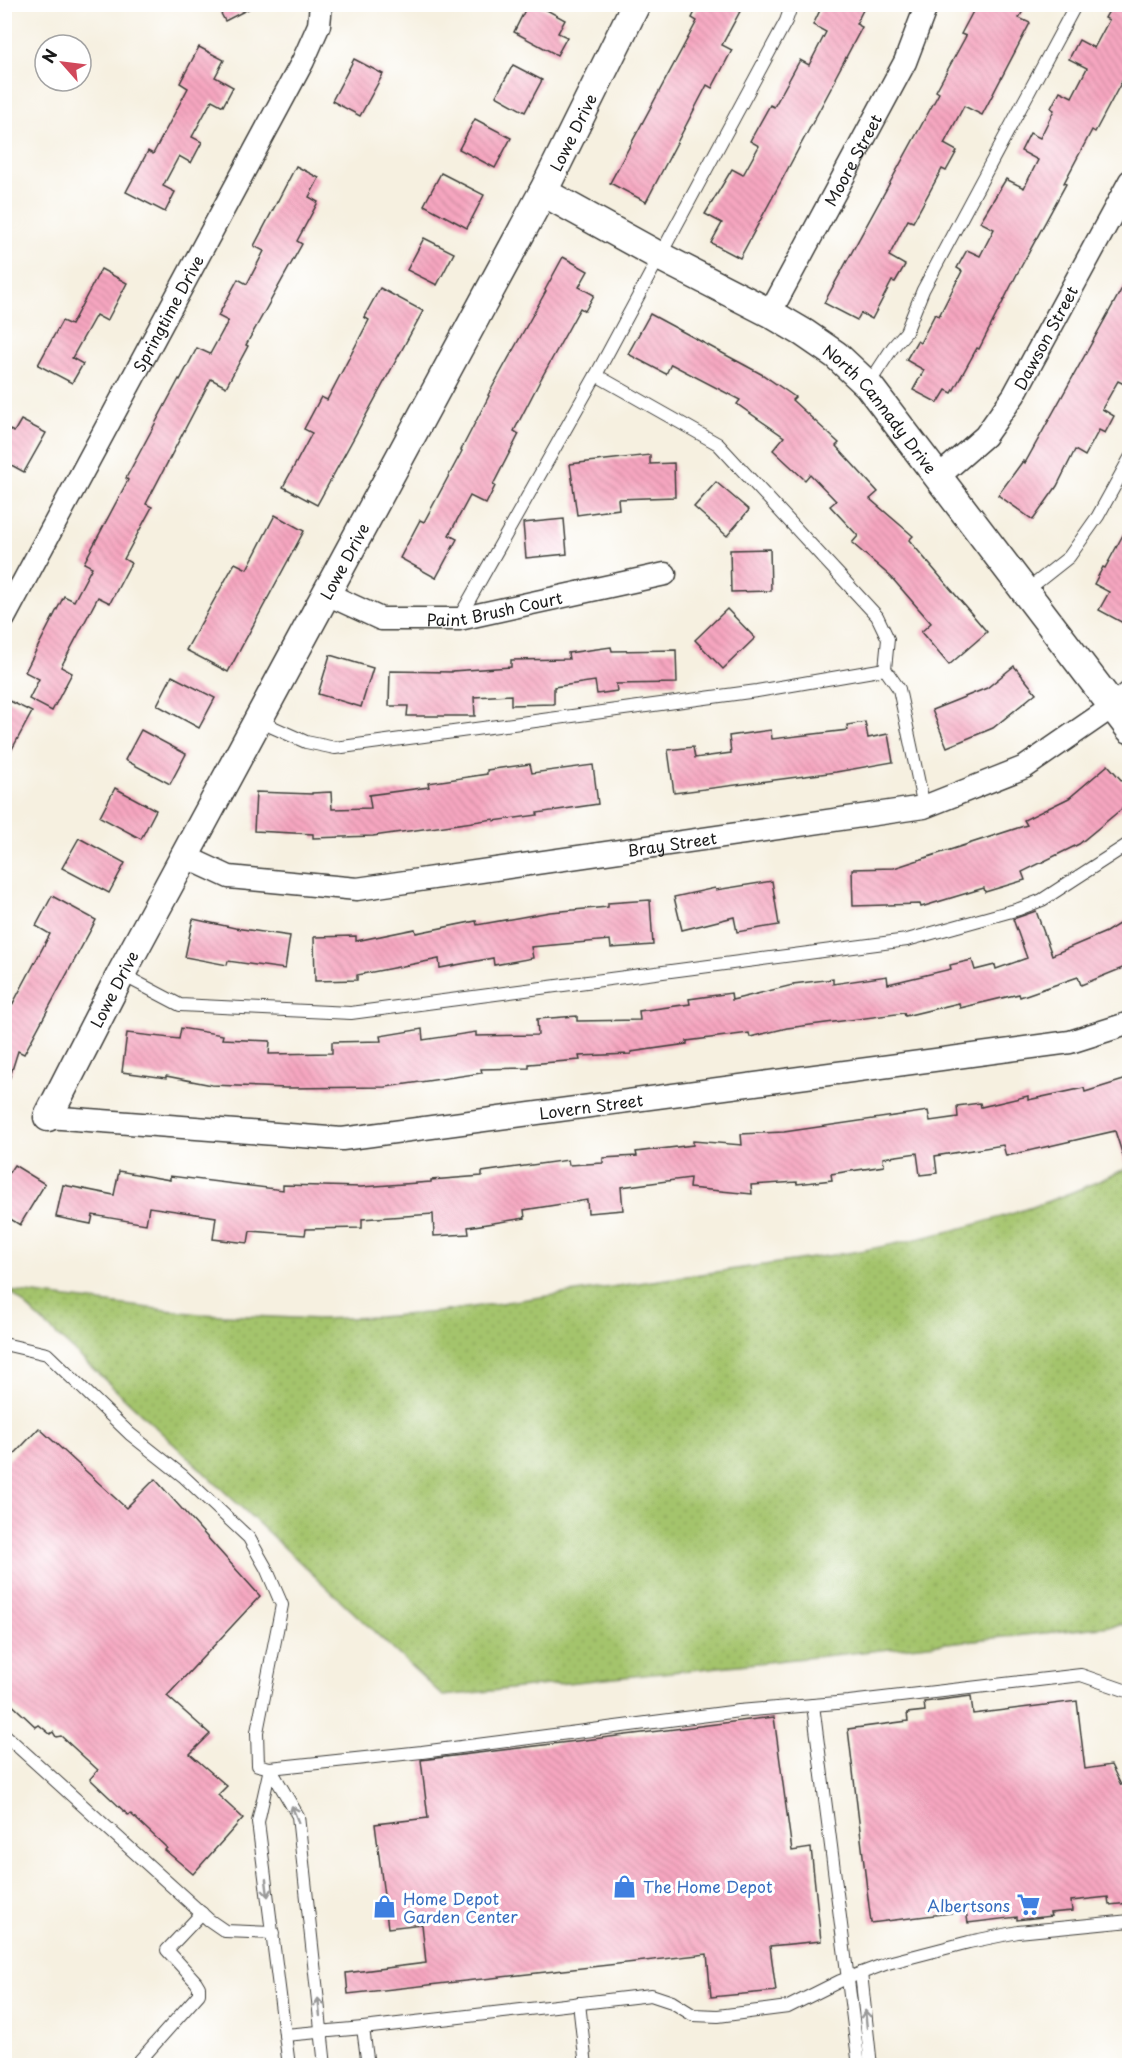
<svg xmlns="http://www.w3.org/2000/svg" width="1134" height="2070" font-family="'Playpen Sans',sans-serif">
	<defs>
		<pattern id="grass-dots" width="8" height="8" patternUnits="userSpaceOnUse" patternTransform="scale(1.5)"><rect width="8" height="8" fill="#a4c46c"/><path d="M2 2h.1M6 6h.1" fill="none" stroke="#8da85d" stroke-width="1.8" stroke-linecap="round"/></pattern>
		<pattern id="building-back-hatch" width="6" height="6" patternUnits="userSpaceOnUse" patternTransform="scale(1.5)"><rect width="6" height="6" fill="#f6a6c0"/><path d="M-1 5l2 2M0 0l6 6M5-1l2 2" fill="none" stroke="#d28ea4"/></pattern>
	</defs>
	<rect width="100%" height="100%" fill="#fff"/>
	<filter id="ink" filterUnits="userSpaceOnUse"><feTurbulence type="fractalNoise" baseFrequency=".0167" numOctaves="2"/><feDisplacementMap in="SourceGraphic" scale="12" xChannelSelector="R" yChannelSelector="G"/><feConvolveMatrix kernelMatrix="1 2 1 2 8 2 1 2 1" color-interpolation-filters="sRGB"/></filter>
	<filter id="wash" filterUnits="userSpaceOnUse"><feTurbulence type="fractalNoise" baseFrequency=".008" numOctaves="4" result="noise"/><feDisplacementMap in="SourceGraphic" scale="24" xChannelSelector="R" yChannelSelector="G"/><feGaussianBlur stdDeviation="1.35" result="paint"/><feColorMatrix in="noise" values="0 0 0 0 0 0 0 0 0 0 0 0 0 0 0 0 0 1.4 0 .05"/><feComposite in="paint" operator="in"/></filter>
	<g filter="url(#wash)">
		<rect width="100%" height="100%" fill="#f6f0e0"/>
		<path fill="url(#grass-dots)" stroke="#607044" stroke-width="1.5" d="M1129 1167V1624L443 1696 10 1291 199 1314 319 1319 378 1317 438 1312 854 1252C949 1234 1042 1210 1129 1167Z"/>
		<g id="blocks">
			<g fill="url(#building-back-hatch)">
				<path d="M216 4H258L225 21Z"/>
				<path d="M528 4H536L565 20 558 33 567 37 557 55 514 32Z"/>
				<path d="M699 4H744L722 45 732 50 712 88 707 85 646 202 610 183 697 21 692 18Z"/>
				<path d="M823 4H866L856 24 862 27 835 78 836 79 740 258 711 243 722 223 705 214 732 169 743 175 759 146 750 141 770 105 774 107 800 60 809 65 826 32 813 25Z"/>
				<path d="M977 4H1027L1019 18 1030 23 982 115 964 106 944 144 957 151 946 171 942 169 913 222 908 220 889 256 905 265 895 282 892 281 872 319 861 313 857 320 824 303 939 93 936 91 966 36 961 34Z"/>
				<path d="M1113 4H1130V66L1095 132 1092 130 1064 183 1066 184 1016 276 979 349 977 348 952 393 946 390 938 403 913 390 924 370 906 360 917 341 920 343 935 314 939 316 962 271 957 268 967 250 980 256 994 229 980 222 1006 179 1024 188 1038 160 1021 151 1030 133 1040 138 1054 110 1051 108 1060 91 1072 97 1087 68 1069 59 1079 40 1094 48 1109 20 1105 18Z"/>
				<path d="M199 47 224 60 215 77 233 87 223 106 212 100 192 137 202 142 191 163 179 156 163 186 175 192 165 212 126 192 148 151 153 154 188 88 180 83Z"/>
				<path d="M354 59 383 74 360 116 332 101Z"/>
				<path d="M513 65 542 80 525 112 496 96Z"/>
				<path d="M475 119 511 138 495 168 459 149Z"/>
				<path d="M296 166 319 178 309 197 318 202 297 241 302 244 246 345 248 346 226 387 211 379 146 504 152 507 124 559 131 563 110 603 98 597 61 667 72 673 52 711 29 699 39 679 25 672 64 596 74 601 92 567 84 563 128 480 126 478 179 379 180 380 197 348 210 354 228 321 218 316 238 279 247 284 264 251 254 246Z"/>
				<path d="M441 173 484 195 467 228 424 205Z"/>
				<path d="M424 238 454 253 437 285 407 270Z"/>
				<path d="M563 257 588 271 579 287 594 295 585 311 580 308 542 377 514 431 519 434 493 485 495 486 486 504 470 496 449 535 457 539 436 578 400 558 420 520 424 522 462 451 461 450 489 396 488 395 546 291 545 290Z"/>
				<path d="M101 269 127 283 107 321 96 315 72 358 83 364 72 383 38 365 62 321 71 325Z"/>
				<path d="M1130 274V387L1118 381 1102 409 1114 416 1105 433 1099 430 1085 456 1075 450 1057 486 1033 520 998 495 1023 461 1025 463Z"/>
				<path d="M380 288 423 311 317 505 283 487 312 433 304 429 321 397 327 400 369 320 364 317Z"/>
				<path d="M650 314 763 375 795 397 792 400 839 443 836 446 878 492 870 499 913 536 909 540 987 632 949 665 921 632 931 623 891 577 852 543 858 536 830 506 836 501 810 474 805 480 773 450 784 437 737 404 740 400 671 364 666 374 628 354Z"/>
				<path d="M21 420 46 433 24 472 4 461V427L14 432Z"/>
				<path d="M650 455V464L674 463 675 497 618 499 619 509 577 515 570 464Z"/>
				<path d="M716 482 749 510 727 536 694 507Z"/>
				<path d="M275 515 304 531 228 672 186 650 235 563 247 569Z"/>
				<path d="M564 519 567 554 526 558 523 523Z"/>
				<path d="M1130 522V615L1125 624 1099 610 1109 592 1094 584 1103 567 1105 568Z"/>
				<path d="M770 549 771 591 731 592 730 550Z"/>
				<path d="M727 609 755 638 723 669 695 640Z"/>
				<path d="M611 647 612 651 676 650 677 683 616 684 617 691 597 694 595 681 554 687V704L511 705V695L474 697 475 716H407L408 706H389L390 671 452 672V671L511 667V660L569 659 568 653Z"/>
				<path d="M330 655 373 668 361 707 318 694Z"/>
				<path d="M1014 666 1036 693 993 728 947 747 932 710 987 688Z"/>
				<path d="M172 676 215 698 199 728 157 705Z"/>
				<path d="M4 698 32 712 4 764Z"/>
				<path d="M865 722 868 738 888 734 893 762 836 772 674 793 668 750 693 747 695 758 731 753 729 736 771 730 772 739 848 730 847 725Z"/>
				<path d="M141 730 186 754 170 784 125 760Z"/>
				<path d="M530 764 532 773 593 765 598 804 537 813 538 815 494 821V819L373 836 313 838V834L254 831 256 792 312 794V793L331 792 332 809 371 808 369 795 429 787 428 783 487 774V770Z"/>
				<path d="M1108 765 1130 790V802L1079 844 1022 872 1025 880 985 892 984 888 921 907 920 904 853 906 852 869 894 868 1027 825 1024 820 1069 798Z"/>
				<path d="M115 788 156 810 141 839 100 817Z"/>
				<path d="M79 838 125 863 109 893 62 868Z"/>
				<path d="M772 881 779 925 737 932 734 917 682 930 674 897 715 888 716 890Z"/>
				<path d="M52 896 96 920 24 1054 18 1051 8 1083 4 1082V1004L11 1007 50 934 36 926Z"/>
				<path d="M650 900 653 945 611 948 610 940 531 947 533 958 494 965 493 958 440 968 439 959 357 975V980L315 981 314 937 356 936V941L415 929 416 933 476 921 477 925 550 912 608 907V903Z"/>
				<path d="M1036 911 1052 955 1106 932 1130 917V965L1081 985 1078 977 1020 997 1019 994 960 1008 959 1003 905 1016 904 1013 787 1028 750 1037 749 1033 687 1041V1044L631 1052V1054L579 1056 580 1060 529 1064V1068L481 1069 482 1073 386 1087 286 1088 212 1085 166 1076V1078L122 1072 127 1033 179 1039 181 1028 223 1035 222 1039 270 1041 269 1054 332 1053V1042L381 1041 380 1036 422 1029 423 1040 476 1032V1036L538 1035 537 1019 577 1016V1021L640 1020 639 1011 690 1004 689 999 731 993 732 1000 793 985V984L833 979V984L887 976 888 984 951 969 950 965 972 960 975 970 995 965 996 969 1027 958 1013 919Z"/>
				<path d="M193 919 235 928 290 936 285 969 228 961 227 965 185 957Z"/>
				<path d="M1130 1078V1164L1126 1165 1115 1131 1006 1156 1003 1145 935 1156 937 1173 920 1175 917 1153 883 1158 884 1166 831 1174 832 1180 797 1184V1182L751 1185 752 1194 689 1188 690 1178 621 1187 623 1210 588 1213 587 1200 524 1210 525 1218 468 1227 469 1234 434 1236 433 1214 362 1219V1228L306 1229 305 1235 250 1231 248 1243 213 1239 216 1217 149 1207 146 1224 93 1215 91 1224 56 1217 63 1185 114 1195 119 1171 170 1180V1176L283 1190V1185L361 1187 431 1182V1180L482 1176V1172L568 1160 569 1165 603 1163V1158L637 1156 636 1152 693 1145V1141L742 1145 741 1134 784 1132 928 1111 930 1121 958 1117 957 1106 980 1103 981 1107 1028 1096V1100L1084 1088 1085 1092Z"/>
				<path d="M14 1165 45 1184 20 1225 4 1215V1180Z"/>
				<path d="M39 1428 126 1508 155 1479 260 1596 167 1696 210 1734 190 1754 227 1786 218 1795 243 1818 193 1874 165 1850 167 1848 131 1814 128 1815 90 1779 98 1770 61 1736 56 1737 53 1732 50 1734 39 1725 36 1727 4 1697V1465Z"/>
				<path d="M971 1696 973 1714 1077 1701 1085 1769 1111 1765 1121 1785 1130 1784V1903L1109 1905 1108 1897 1071 1901 1072 1911 1050 1913 1051 1916 1017 1920V1917L968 1923 966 1911 871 1923 848 1729 908 1721 907 1713 925 1711 924 1702Z"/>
				<path d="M774 1717 792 1851 811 1848 821 1941 770 1946 776 1991 711 1997 707 1954 348 1994 346 1973 426 1963 422 1924 388 1928 375 1824 428 1818 421 1760Z"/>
			</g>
		</g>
	</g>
	<g filter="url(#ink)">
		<use href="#blocks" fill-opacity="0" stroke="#3d3c39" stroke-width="1.5"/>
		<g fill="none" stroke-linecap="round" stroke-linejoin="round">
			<defs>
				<g id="service">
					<path d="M868 385 893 347 906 332 923 290 1076 4"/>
					<path d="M1026 591 1069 557 1098 516 1130 458"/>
					<path d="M459 618 596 375"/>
					<path d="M885 669 899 689 924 807"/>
					<path d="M259 721 306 742 335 748 757 691 885 669 888 639 877 616 718 444 596 375 786 21 792 4"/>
					<path d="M121 974 180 1005 351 1013 907 940 1019 909 1042 900 1130 843"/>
					<path d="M4 1344 47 1354 130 1434 183 1476 249 1538 266 1568 282 1605 257 1732 258 1765 270 1768 422 1752 739 1711 849 1702 1081 1675 1130 1692"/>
					<path d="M813 1705 859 2066"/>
					<path d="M4 1734 209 1920 225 1931 273 1933"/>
					<path d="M270 1768 298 1816 325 2066"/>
					<path d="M270 1768 258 1822 289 2066"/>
					<path d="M861 1973 871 2066"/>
					<path d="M579 2003 586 2066"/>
					<path d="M285 2035 363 2028"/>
					<path d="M135 2066 199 1994V1987L196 1982 167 1950 202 1913"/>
					<path d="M368 2066 363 2028 651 1995 672 2002 693 2015 718 2016 788 2007 840 1981 888 1963 969 1942 1018 1932 1130 1921"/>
				</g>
				<g id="minor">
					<path id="s1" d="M770 313 905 62 927 4"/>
					<path id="s2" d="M938 477 985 436 1014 395 1130 181"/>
					<path id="s3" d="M327 594 381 619H459L665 574"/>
					<path id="s4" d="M4 618 303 61 319 25 321 4"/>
					<path id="s5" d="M186 857 229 877 357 889 924 807 1025 767 1112 707 1130 692"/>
					<path id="s6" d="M48 1117 342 1139 1070 1042 1130 1023"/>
				</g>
				<g id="tertiary">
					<path id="s7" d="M543 192 659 256 770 313 804 333 836 355 868 385 1130 729"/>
					<path id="s8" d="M48 1117 121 974 543 192 636 4"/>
				</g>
			</defs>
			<use href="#service" stroke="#3d3c39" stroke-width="14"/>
			<use href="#minor" stroke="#3d3c39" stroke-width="25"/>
			<use href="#tertiary" stroke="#3d3c39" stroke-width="31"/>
			<use href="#service" stroke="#fff" stroke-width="12"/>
			<use href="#minor" stroke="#fff" stroke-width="22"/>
			<use href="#tertiary" stroke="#fff" stroke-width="28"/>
		</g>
		<defs><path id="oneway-shaft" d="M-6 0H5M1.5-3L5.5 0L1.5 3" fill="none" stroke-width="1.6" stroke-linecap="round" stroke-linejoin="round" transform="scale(1.5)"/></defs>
		<g stroke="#999">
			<use href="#oneway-shaft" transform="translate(295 1814) rotate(-112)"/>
			<use href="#oneway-shaft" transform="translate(267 1888) rotate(83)"/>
			<use href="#oneway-shaft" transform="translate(319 2007) rotate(-96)"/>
			<use href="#oneway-shaft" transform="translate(866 2019) rotate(-96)"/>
		</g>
	</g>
	<defs>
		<symbol id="shop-bare" viewBox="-9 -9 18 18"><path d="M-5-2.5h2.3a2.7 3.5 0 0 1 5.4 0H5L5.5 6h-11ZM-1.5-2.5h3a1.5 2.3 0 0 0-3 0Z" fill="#3f7fe0" stroke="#fff" stroke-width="2.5" paint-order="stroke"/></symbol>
		<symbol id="supermarket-bare" viewBox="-9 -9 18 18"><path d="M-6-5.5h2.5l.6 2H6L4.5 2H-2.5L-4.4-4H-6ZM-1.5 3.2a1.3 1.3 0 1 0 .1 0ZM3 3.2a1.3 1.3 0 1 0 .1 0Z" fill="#3f7fe0" stroke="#fff" stroke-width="2.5" paint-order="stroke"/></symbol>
	</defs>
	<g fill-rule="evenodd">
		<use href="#shop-bare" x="608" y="1870" width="33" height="33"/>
		<use href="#supermarket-bare" x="1012" y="1888" width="33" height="33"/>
		<use href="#shop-bare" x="368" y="1890" width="33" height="33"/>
	</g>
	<g text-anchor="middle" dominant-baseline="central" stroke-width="6" stroke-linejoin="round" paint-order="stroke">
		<g font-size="16" fill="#1c1c1c" stroke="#fff">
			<text stroke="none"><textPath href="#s8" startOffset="1116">Lowe Drive</textPath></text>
			<text stroke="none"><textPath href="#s1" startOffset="174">Moore Street</textPath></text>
			<text stroke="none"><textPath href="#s4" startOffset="346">Springtime Drive</textPath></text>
			<text stroke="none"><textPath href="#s2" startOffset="178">Dawson Street</textPath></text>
			<text stroke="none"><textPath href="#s7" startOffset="405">North Cannady Drive</textPath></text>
			<text stroke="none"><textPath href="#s8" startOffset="630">Lowe Drive</textPath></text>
			<text stroke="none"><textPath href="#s3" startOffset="174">Paint Brush Court</textPath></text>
			<text stroke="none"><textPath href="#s5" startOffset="494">Bray Street</textPath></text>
			<text stroke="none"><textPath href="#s8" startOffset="144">Lowe Drive</textPath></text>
			<text stroke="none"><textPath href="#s6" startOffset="546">Lovern Street</textPath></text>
		</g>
		<g font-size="16" fill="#366cbe" stroke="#fff" text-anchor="start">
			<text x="643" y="1886">The Home Depot</text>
			<text x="403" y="1898">Home Depot<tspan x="403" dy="18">Garden Center</tspan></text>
			<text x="1010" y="1905" text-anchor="end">Albertsons</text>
		</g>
	</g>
	<rect width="1134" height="2070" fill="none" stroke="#fff" stroke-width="24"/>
	<g transform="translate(63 63) rotate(298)"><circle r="28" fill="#ffffff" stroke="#a4a4a4" stroke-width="1.5"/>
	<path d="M0-4.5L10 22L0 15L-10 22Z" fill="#d1495b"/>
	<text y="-9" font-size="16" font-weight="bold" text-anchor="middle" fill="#1c1c1c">N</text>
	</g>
</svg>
